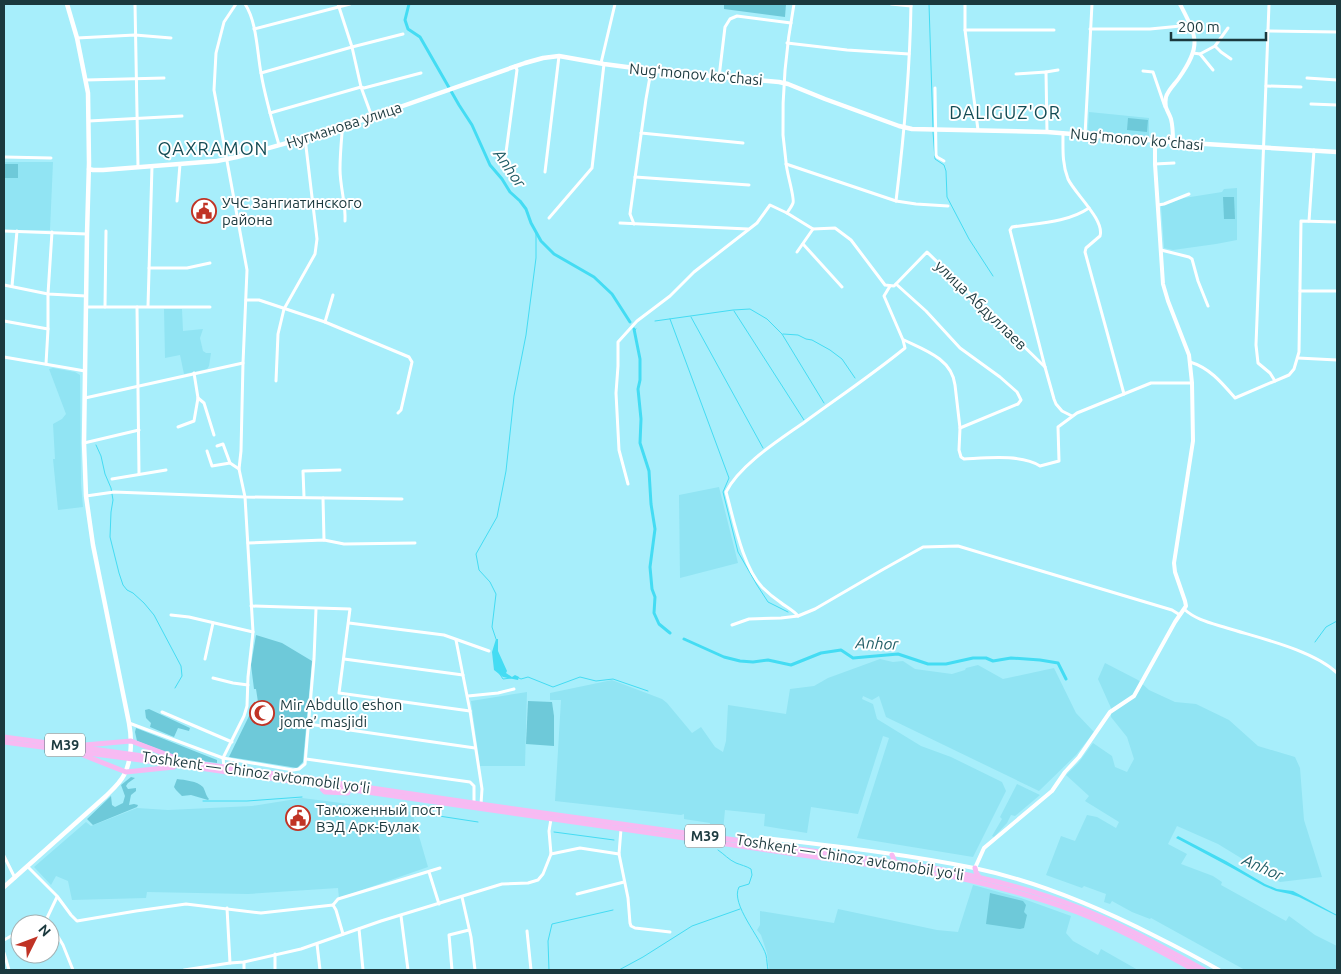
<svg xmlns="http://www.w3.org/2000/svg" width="1341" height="974" font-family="Ubuntu,sans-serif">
	<rect width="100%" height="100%" fill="#a7eefb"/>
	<g fill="#91e4f3">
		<path d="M1089 112 1149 118V136L1088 131Z"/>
		<path d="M4 162H53L50 230H4Z"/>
		<path d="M1237 188V240L1216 244 1173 250 1164 248 1161 206 1184 198 1222 192 1224 189Z"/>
		<path d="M164 309H182L183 331 203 329 200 338 203 351 206 353H211L209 366 207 369 184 374 180 355 165 358Z"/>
		<path d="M53 368 75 372 80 375 81 484 83 507 58 510 53 459H55L53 424 62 419 66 414 49 369Z"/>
		<path d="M719 487 738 563 680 578 679 495Z"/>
		<path d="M880 659 893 662 903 661 915 669 952 674 965 670 966 668 978 665 1003 679 1054 668 1076 713 1094 732 1076 755 1039 791 886 717 879 696 872 700 863 696 862 699 873 704 877 719 921 746 951 757 1002 782 1006 791 973 857 857 838 889 738 883 736 858 814 811 807 807 833 764 826 765 814 725 810 723 831 709 830 710 823 684 819V814L681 815 555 801 561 700H550V693L612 680 662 699 667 703 692 733 701 727 715 747 723 752 726 741 728 705 786 714 790 689 814 686 828 678Z"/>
		<path d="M1105 663 1138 680 1149 690 1175 702 1196 704 1229 720 1258 746 1295 757 1300 768 1304 820 1322 877 1280 882 1218 844 1177 826 1168 844 1187 854 1181 864 1213 876 1222 882 1221 885 1286 921 1289 916 1315 935 1337 946V970H1245L1151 918 1150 919 1132 912 1112 901 1110 904 1104 902 1106 894 1084 886 1082 888 1046 875 1061 836 1075 841 1087 815 1097 817 1116 828 1119 822 1085 801 1089 796 1066 775 1079 762 1093 743 1112 756 1115 767 1127 772 1134 759 1127 737 1111 717V708L1098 679Z"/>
		<path d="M527 692 525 766H480L471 701Z"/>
		<path d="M1017 784 1040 795 1015 816 1011 815 1007 823 994 837 992 836 1002 819 1000 817Z"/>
		<path d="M302 798 412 812 428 867 339 898 338 888 248 894 147 892 146 898 72 900 68 881 56 876 51 885 34 867 86 822 91 826 137 808 168 810 252 806Z"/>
		<path d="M973 885 1021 898 1071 916 1066 933 1073 941 1098 955 1101 949 1138 970H769L767 953 761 935 757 930 760 925V911L834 923 838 909 937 930 958 932Z"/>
	</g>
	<g fill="#6ec9d9">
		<path d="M724 4H786L785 17 724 9Z"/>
		<path d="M1128 118 1148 120 1147 132 1127 130Z"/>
		<rect x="4" y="164" width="14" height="14"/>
		<path d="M1223 197H1234L1235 219H1224Z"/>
		<path d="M256 635 282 643 312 661 303 762 297 768 229 757 249 716 252 715 258 702 256 689H254L251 665Z"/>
		<path d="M528 701 552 702 554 716V746L526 744Z"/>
		<path d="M149 709 190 728 189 731 178 728 174 737 150 727 151 723 146 718 145 710Z"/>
		<path d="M136 728 217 760V763L181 758 137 741 135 732Z"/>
		<path d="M131 777 135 778 128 783 126 786 128 789 136 788V791L131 795 129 805 134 804 138 805 137 807 93 825 87 819 111 796 112 805 115 807 123 803 125 796 121 785Z"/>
		<path d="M177 779C185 780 197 781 203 787 205 790 206 796 209 799L208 800 191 795 182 796 176 790 174 787Z"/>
		<path d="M990 893 1023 901 1026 905 1024 912 1027 915 1024 928 1020 929 986 924Z"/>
	</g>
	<g fill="#44dcf3">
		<path d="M496 639H498V651L507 671 506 673 512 677 515 675 519 677 518 680 503 677 494 670 492 652Z"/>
		<path d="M1178 836 1226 861 1265 884 1277 889 1293 891 1337 915V916L1299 897 1290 894 1276 891 1264 886 1232 868 1176 838Z"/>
	</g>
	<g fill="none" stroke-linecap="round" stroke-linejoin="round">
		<g stroke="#44dcf3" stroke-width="1">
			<path d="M929 4 933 128"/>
			<path d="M933 132 935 159 944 165 946 171 947 197 969 239 993 276"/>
			<path d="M734 311 804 420"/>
			<path d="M691 317 763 448"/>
			<path d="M670 319 729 478 723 492 738 552 757 585 768 602 788 612"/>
			<path d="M655 321 733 310 750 309 767 319 782 334 824 403"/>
			<path d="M635 330 636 329"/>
			<path d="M783 334 798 335 806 339 812 340 830 350 842 359 855 378"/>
			<path d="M96 445 101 456 105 474 111 488 113 500 111 512 110 537 119 573 123 585 127 590 133 593 144 603 154 615 181 666 182 676 175 688"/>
			<path d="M496 639 492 627 496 594 490 582 479 570 476 554 497 517 506 471 514 396 526 335 536 258V232"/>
			<path d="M1315 642 1326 627 1337 621"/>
			<path d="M499 673 503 679 511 678"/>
			<path d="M517 677 521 679 528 677 553 687 580 677 596 681 613 679 648 691"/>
			<path d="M203 801H247L302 797"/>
			<path d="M426 814 478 822"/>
			<path d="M554 832 614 840"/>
			<path d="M718 850C724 854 729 860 736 863 741 865 746 866 751 869L752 875 749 884 739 887C730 904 761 938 766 955 767 959 767 965 768 970"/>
			<path d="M549 970 548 941 552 924 613 910"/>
			<path d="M619 970 643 957 692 926 740 909"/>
		</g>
		<g stroke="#44dcf3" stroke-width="3">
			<path d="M409 4 405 20 408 29 420 37 459 105 472 125 490 165 502 179 510 192 520 201 526 209 531 223 541 241 554 254 594 277 612 294 630 322"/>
			<path d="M634 329 640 359V380L638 389 641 419 640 443 649 471 651 504 655 529 650 567 652 589 655 597 654 613 659 624 670 633"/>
			<path d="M684 639 724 657 740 661 753 662 768 660 791 665 821 653 841 650 853 658 898 654 928 664H946L973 658H986L993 661 1011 658 1040 660 1058 663 1066 679"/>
		</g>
		<g stroke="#fff" stroke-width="3">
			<path d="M135 4 138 167"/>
			<path d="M245 4C257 22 257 52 261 73 265 97 272 121 279 145"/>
			<path d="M338 4 352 47 361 87 372 117"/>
			<path d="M891 4 911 6"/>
			<path d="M965 4V30L978 130"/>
			<path d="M1269 4 1256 345 1258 363 1270 373 1275 381"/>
			<path d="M254 29 350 4"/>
			<path d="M1090 29H1150L1191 25"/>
			<path d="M965 30H1054"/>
			<path d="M1267 31 1337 32"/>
			<path d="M77 38 135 35 171 38"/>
			<path d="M787 43 847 50 909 54"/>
			<path d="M1215 46 1221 52 1231 59"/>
			<path d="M1193 53 1200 54 1215 46 1228 28"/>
			<path d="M1200 54 1213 70"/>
			<path d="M601 63 615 4"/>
			<path d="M1143 71 1153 72 1165 107"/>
			<path d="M1046 72 1058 70"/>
			<path d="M261 73 352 47 403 34"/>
			<path d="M1016 74 1046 72 1047 132"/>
			<path d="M719 77 725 27 730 19 737 16 791 23"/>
			<path d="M1307 78 1337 80"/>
			<path d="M86 80 164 78"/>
			<path d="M1266 86 1301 87"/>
			<path d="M935 88 936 155 937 157 944 161"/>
			<path d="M1311 104 1337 105"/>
			<path d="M270 113 361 87 364 88 421 73"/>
			<path d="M89 121 182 116"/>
			<path d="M340 128 342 133C341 145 340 157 340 169 340 187 346 204 345 221"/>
			<path d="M641 133 743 143"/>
			<path d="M1063 133C1063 149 1062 164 1068 179 1075 194 1105 220 1100 236L1086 248 1085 252 1124 394"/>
			<path d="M1085 135 1092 4"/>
			<path d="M4 157 51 158"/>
			<path d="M505 160 517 70 515 66"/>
			<path d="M786 164 896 201 916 204 948 206"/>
			<path d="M1155 164 1174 163"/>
			<path d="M545 172 559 56"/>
			<path d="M635 177 749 185"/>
			<path d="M177 201 180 164"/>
			<path d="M896 201C904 136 910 70 911 4"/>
			<path d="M1158 205 1164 204 1189 194"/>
			<path d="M787 213C789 210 792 206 793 203 795 198 786 171 786 162 785 153 784 144 783 135 782 91 786 47 794 4"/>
			<path d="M549 218 592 168 604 64"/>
			<path d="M1309 221 1314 150"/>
			<path d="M620 223 748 229"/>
			<path d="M634 224 630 214 646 99 651 71"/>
			<path d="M4 231 87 234"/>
			<path d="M803 244 842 287"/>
			<path d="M1161 250 1189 257 1192 259 1198 281 1208 306"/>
			<path d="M797 252 813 229"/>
			<path d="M149 268H187L210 263"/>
			<path d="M896 284 926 311 960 348 1000 377 1017 392 1021 400 1018 404 960 428"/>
			<path d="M4 285 48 294 86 296"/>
			<path d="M12 286 17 231"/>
			<path d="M1300 291H1337"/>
			<path d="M246 300H259L325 322 409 357 412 362 401 410 398 413"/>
			<path d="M148 306 152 166"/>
			<path d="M86 307H210"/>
			<path d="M105 307 106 231"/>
			<path d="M137 307 139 474"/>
			<path d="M4 321 48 329"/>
			<path d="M325 322 333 295"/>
			<path d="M904 340C925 350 952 359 955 385L960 428 959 450 961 457 964 459C986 458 1022 454 1040 466L1059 461 1058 427 1077 413 1151 383H1192"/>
			<path d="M4 357 85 371"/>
			<path d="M1298 358 1337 360"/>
			<path d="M1190 362C1210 368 1222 383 1235 398L1289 375 1294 369 1299 352 1301 221 1337 222"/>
			<path d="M46 364 48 329V294L52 232"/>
			<path d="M276 381 278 334 284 309 315 254 317 239 305 138"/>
			<path d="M85 398 243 363"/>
			<path d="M198 398 204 403 214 435"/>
			<path d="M1072 416 1062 411 1056 404 1054 399 1045 367 1010 230 1012 227C1037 223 1067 223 1089 208"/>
			<path d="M178 427 194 421 198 398 194 373"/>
			<path d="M84 443 139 430"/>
			<path d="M217 446 223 444 230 463 239 469"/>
			<path d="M207 451 212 466 230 463"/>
			<path d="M112 479 166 470"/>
			<path d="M628 484 619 450 616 393 618 366V342L637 321 670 296 694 272 757 223 770 205 787 213 813 229 835 228 851 240 885 285 894 286 927 252 1045 367"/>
			<path d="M86 496 114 492 245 497 402 499"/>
			<path d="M304 497 303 471 340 470"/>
			<path d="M323 498 324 540"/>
			<path d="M248 543 324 540 344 544 415 543"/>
			<path d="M251 606 350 609 339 693 470 711"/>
			<path d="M1184 609C1196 620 1211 623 1227 628 1259 638 1313 650 1337 673"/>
			<path d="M171 615 189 617 253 632"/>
			<path d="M798 616C793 610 786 607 780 602 774 598 767 592 762 587 742 565 734 520 726 492 740 464 781 439 806 421 839 397 873 374 905 348L903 340 884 296 890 286"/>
			<path d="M349 623 444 635 489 651"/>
			<path d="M732 625 749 619 781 618 798 616 815 609 882 570 923 547 958 546 1172 610 1180 615"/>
			<path d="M456 640 470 711 482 789 481 804"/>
			<path d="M205 659 213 623"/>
			<path d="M344 659 463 675"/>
			<path d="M213 678 233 683 248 685"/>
			<path d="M468 696 498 693 514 689"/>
			<path d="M162 712 232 742"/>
			<path d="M129 723 223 758 293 770 299 769 305 764 314 659 316 609"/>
			<path d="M308 724 475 748"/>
			<path d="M306 759 470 782 474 786V803"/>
			<path d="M224 767 223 758 244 716 247 706 248 677 253 632 245 497 239 469 241 451 243 363 247 270 214 90 216 53 224 22 236 4"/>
			<path d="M621 829 619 854 628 898 630 923 631 926 635 928 670 932"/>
			<path d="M551 854 580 848 619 854"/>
			<path d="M4 856 15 878"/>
			<path d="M27 866 57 896 71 915 77 921 136 911 186 904 261 913 333 905 336 910 343 934"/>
			<path d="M429 872 439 904"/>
			<path d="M577 894 624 882"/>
			<path d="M57 897 47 918 63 945 73 970"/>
			<path d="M462 897 471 937 475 970"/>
			<path d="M333 905 338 899 440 868"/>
			<path d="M227 908 230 963"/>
			<path d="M401 916 408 970"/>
			<path d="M35 924 47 918"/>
			<path d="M359 929 363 970"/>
			<path d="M527 931 531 970"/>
			<path d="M4 940 20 931"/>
			<path d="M317 944 320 970"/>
			<path d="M4 953 9 970"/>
			<path d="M184 970 230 963 244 962 301 949 381 921 502 884 528 883 538 880 543 874 551 854 549 831 551 819"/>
			<path d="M244 970V962"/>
			<path d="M275 970V954"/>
			<path d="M452 970 449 935 469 930"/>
		</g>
		<g stroke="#fff" stroke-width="4">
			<path d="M1173 142C1173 135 1173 127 1171 119 1168 110 1164 109 1166 97 1168 90 1175 84 1179 78 1202 45 1197 37 1180 4"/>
			<path d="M753 842 764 838C833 846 906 854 974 868 1037 881 1098 907 1155 936 1177 947 1198 958 1219 970"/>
			<path d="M975 868 984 848 1052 791 1065 772 1079 757 1110 712 1134 696 1175 622 1186 606 1185 601 1175 572 1174 563 1193 441 1192 383 1189 355 1168 301 1163 284 1155 164V141"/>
		</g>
		<g stroke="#fff" stroke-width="4.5">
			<path d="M89 169 93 170H103L217 161 237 157 340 128 525 63 543 58 559 56 604 64 657 71 779 82 788 84 825 99 899 126 912 129 1047 132 1173 142 1337 152"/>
			<path d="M4 887 106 796C112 790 120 783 124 775 132 760 132 739 129 723L93 545 86 496 84 443 87 234 89 163 88 93 77 38 67 4"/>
		</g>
		<g stroke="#f7baf2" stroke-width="5">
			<path d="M4 737 290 776 480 804 933 868C983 877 1031 889 1077 907 1121 924 1162 947 1204 970"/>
			<path d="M4 742 186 766 955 877C996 886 1037 897 1077 912 1118 928 1156 949 1194 970"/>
			<path d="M85 745 131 741 176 758"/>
			<path d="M83 755 126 772 174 767"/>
			<path d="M322 783V789L325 792 348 793"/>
			<path d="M892 855 895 862"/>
			<path d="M975 868 976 872 979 877"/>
		</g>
	</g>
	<defs>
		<symbol id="civic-ring" viewBox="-11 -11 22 22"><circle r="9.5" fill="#fff" stroke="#c03325" stroke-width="1.5"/><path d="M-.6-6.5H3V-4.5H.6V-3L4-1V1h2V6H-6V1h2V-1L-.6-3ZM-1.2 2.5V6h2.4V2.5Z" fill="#c03325"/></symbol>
		<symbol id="mosque-ring" viewBox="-11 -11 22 22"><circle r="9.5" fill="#fff" stroke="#c03325" stroke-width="1.5"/><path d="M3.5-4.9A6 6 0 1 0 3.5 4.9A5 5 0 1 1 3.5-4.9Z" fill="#c03325"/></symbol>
	</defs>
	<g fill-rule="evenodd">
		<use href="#civic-ring" x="190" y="197" width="28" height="28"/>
		<use href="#mosque-ring" x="248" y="699" width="28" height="28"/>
		<use href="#civic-ring" x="284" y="804" width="28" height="28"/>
	</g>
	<g text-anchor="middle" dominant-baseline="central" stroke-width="4" stroke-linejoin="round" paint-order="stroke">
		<g fill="#fff" stroke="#5f7478" stroke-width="1">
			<rect x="45" y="733.5" width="40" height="23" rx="4"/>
			<rect x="685" y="824.5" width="40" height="23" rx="4"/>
		</g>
		<g font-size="14" font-weight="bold" fill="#1b393e">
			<text x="65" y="745">M39</text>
			<text x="705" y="836">M39</text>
		</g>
		<g font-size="15" fill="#1b393e" stroke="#fff">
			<text transform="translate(696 74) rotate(5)">Nugʻmonov koʻchasi</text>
			<text transform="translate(344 125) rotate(-18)">Нугманова улица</text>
			<text transform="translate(1137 139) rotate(5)">Nugʻmonov koʻchasi</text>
			<text transform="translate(981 305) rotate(44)">улица Абдуллаев</text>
			<text transform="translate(256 772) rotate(8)">Toshkent — Chinoz avtomobil yoʻli</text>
			<text transform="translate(850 857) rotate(9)">Toshkent — Chinoz avtomobil yoʻli</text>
		</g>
		<g font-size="15" fill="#1b393e" stroke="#fff" text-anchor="start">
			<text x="222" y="202">УЧС Зангиатинского<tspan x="222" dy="17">района</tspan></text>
			<text x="280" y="704">Mir Abdullo eshon<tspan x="280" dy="17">jome’ masjidi</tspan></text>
			<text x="316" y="809">Таможенный пост<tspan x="316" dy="17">ВЭД Арк-Булак</tspan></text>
		</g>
		<g font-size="16" font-style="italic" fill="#215e67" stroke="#fff">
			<text transform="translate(510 168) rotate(55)">Anhor</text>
			<text transform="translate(877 643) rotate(2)">Anhor</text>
			<text transform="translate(1263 867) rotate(24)">Anhor</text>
		</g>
		<g font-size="18" letter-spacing="1" fill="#124b54" stroke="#fff">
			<text x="1005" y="112">DALIGUZ'OR</text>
			<text x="213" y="148">QAXRAMON</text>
		</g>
	</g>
	<rect width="1341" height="974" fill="none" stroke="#1b393e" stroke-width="10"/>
	<g transform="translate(35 939) rotate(48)"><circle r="24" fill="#ffffff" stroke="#a4b0b2"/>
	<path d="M0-4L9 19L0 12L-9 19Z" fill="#c03325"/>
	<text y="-8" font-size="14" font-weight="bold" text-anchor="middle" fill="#1b393e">N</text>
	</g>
	<path d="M1171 32v8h95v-8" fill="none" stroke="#1b393e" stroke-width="2.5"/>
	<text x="1178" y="32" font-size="15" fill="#1b393e" stroke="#ffffff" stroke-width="4" paint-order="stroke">200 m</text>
</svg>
